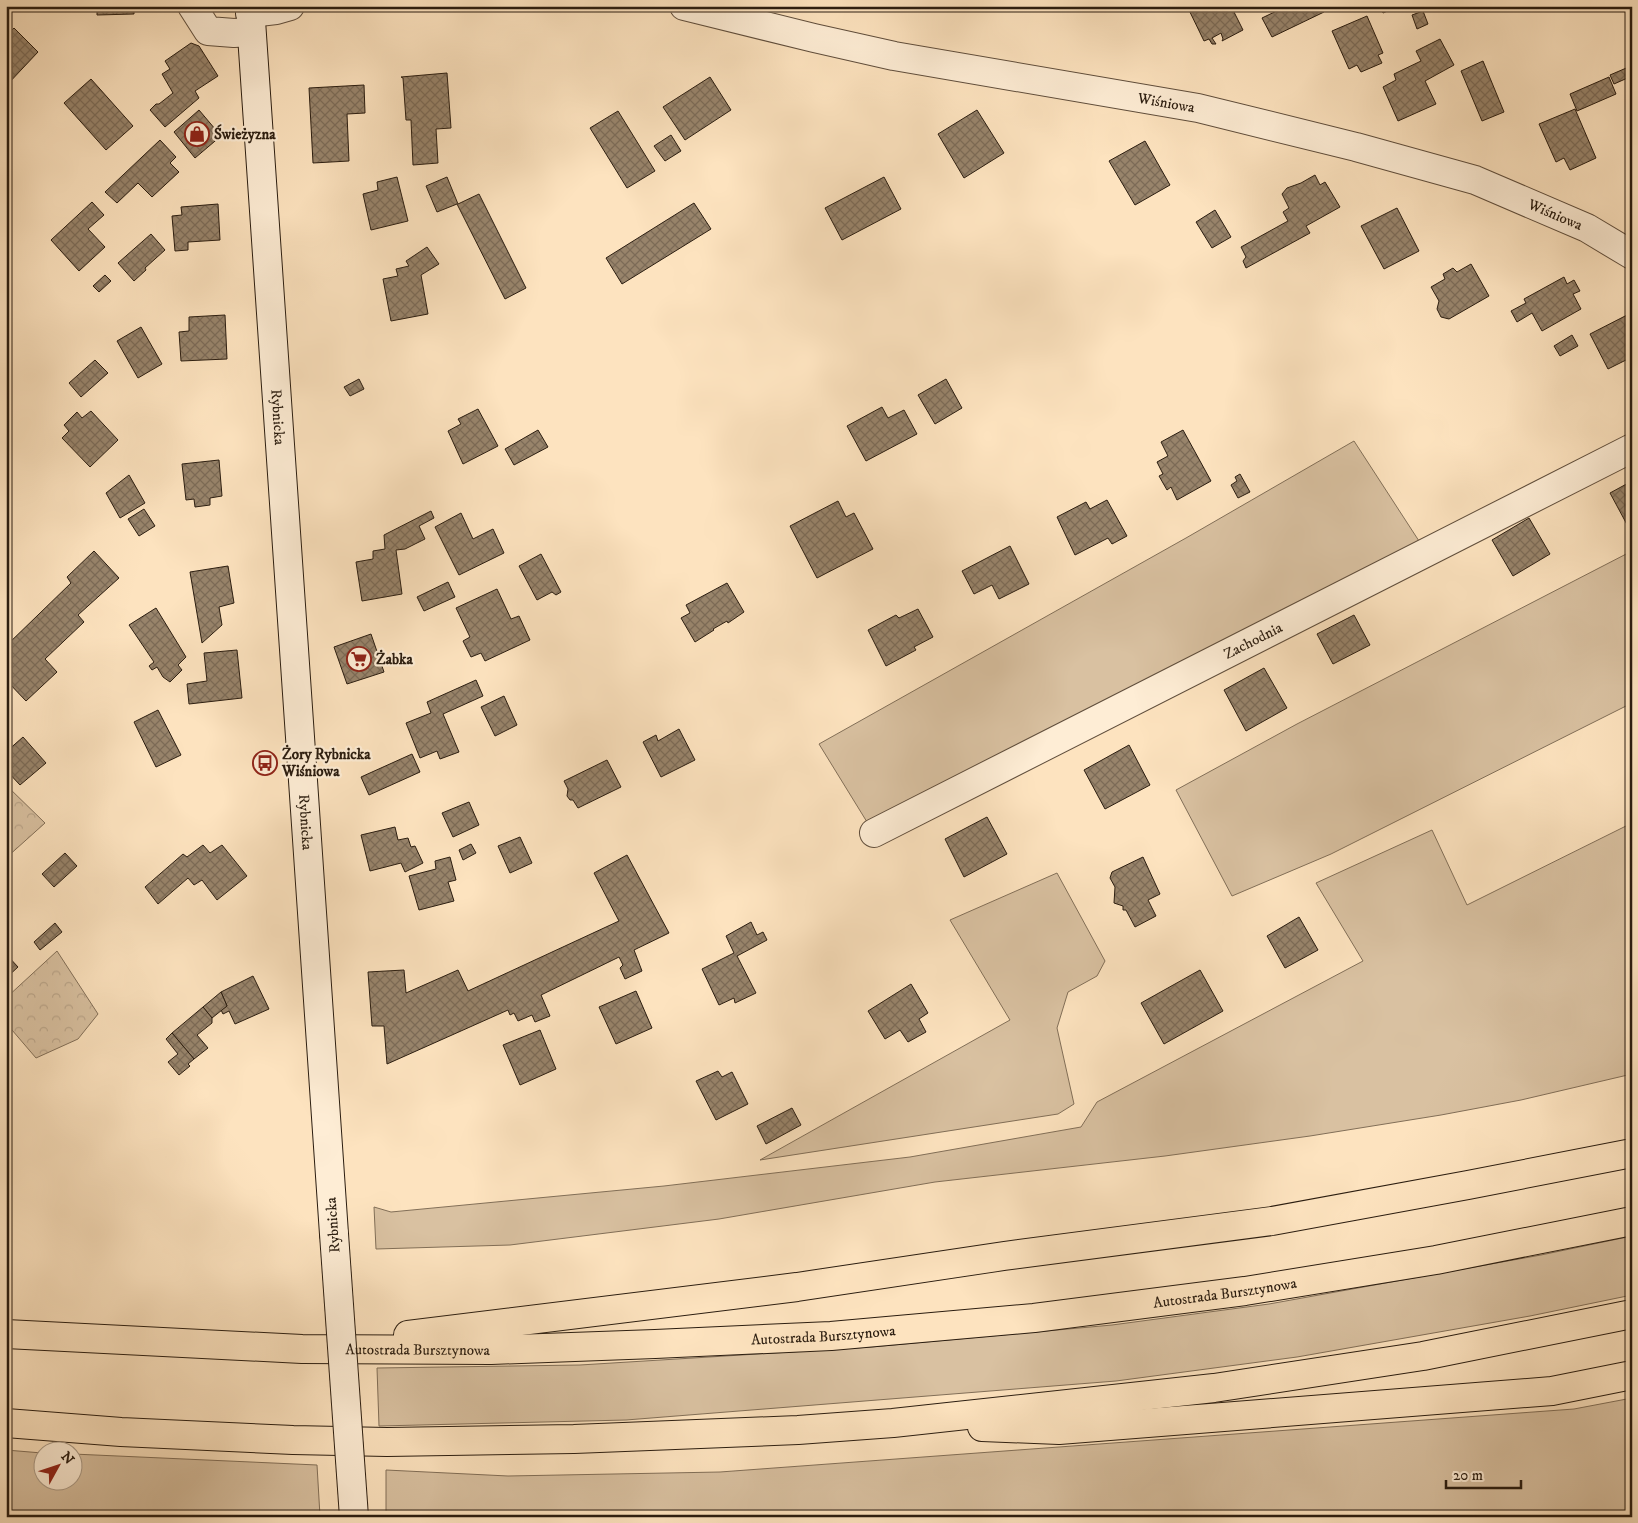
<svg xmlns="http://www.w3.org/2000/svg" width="1638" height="1523" font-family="'IM FELL DW Pica',serif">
	<defs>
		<pattern id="forest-crowns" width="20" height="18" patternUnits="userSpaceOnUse" patternTransform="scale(1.25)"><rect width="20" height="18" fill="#d9c1a1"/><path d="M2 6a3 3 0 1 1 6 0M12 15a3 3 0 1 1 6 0" fill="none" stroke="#baa58a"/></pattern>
		<pattern id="building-cross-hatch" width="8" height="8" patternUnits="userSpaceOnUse" patternTransform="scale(1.25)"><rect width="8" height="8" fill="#98846b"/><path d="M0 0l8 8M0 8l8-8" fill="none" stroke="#7c6b57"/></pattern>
	</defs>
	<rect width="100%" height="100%" fill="#fde3bf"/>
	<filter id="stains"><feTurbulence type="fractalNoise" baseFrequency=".004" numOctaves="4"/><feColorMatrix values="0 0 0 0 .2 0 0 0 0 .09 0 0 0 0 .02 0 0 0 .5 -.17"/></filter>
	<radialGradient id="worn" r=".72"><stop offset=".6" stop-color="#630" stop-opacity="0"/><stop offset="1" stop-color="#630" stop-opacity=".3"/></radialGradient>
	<g fill="#d9c1a1" stroke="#826f58">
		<path d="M1354 441 1419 541 867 822 819 744 1186 538Z"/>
		<path d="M1632 551V703L1331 854 1232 896 1176 790 1297 724Z"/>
		<path d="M1632 823V1074L1521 1100 1441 1115 1310 1136 1165 1156 935 1182 719 1219 510 1245 376 1249 374 1207 391 1212 664 1186 910 1157 1081 1127 1097 1102 1363 961 1316 883 1432 830 1467 905Z"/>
		<path d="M1057 873 1105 961 1097 976 1068 992 1057 1028 1074 1104 1058 1114 760 1160 1010 1020 950 920Z"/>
		<path d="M1632 1236V1295L1530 1316 1297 1357 1116 1381 626 1420 379 1426 377 1368 580 1365 871 1347 1112 1325 1269 1304 1541 1255Z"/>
		<path d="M1632 1398V1517H386V1470L508 1476 720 1472 1574 1409Z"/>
		<path d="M6 1450 42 1453V1480H72L73 1454 317 1465 320 1516 6 1517Z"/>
	</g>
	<g fill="url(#forest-crowns)" stroke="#826f58">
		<path d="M6 785 45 823 6 858Z"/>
		<path d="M57 951 98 1014 78 1039 36 1058 6 1023V998Z"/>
	</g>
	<g fill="url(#building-cross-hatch)" stroke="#2b1d10">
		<path d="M97 6H134V14L97 15Z"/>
		<path d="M1191 6H1231L1243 30 1222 41 1223 39 1221 33 1212 38 1216 44H1212L1209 39 1204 41 1188 8Z"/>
		<path d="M1287 6H1322L1324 12 1272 37 1262 18Z"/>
		<path d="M1380 6H1399L1383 13Z"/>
		<path d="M1423 11 1428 24 1417 29 1412 15Z"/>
		<path d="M1367 16 1383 53 1378 55 1382 63 1361 72 1357 65 1349 69 1332 31Z"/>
		<path d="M14 28 38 52 6 86V36Z"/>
		<path d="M1440 39 1454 65 1425 81 1436 104 1398 121 1383 87 1396 80 1394 74 1421 61 1416 51Z"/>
		<path d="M191 43 199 46 218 76 195 91 199 98 165 127 150 110 156 104H159L173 93 162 74 170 69 165 61Z"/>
		<path d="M1483 61 1504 112 1482 121 1461 71Z"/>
		<path d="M1631 66 1632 76 1614 84 1610 75Z"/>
		<path d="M447 73 451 128 436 129 438 163 413 165 411 120H406L403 78 401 77Z"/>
		<path d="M710 77 731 110 685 140 663 107Z"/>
		<path d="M1609 77 1616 94 1577 111 1570 94Z"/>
		<path d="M91 79 133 126 106 150 64 103Z"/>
		<path d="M364 85 365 113 347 114 349 161 313 163 309 88Z"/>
		<path d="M1575 109 1596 158 1570 170 1564 158 1556 162 1539 124Z"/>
		<path d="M199 110 221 136 195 158 174 132Z"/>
		<path d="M977 110 1004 153 964 178 938 134Z"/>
		<path d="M618 111 655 171 627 188 590 128Z"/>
		<path d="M671 135 681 151 665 161 654 146Z"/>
		<path d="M160 140 176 157 170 163 179 172 152 197 138 183 117 203 105 192Z"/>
		<path d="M1145 141 1170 185 1135 205 1109 161Z"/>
		<path d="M1315 175 1320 185 1325 182 1340 207 1306 226 1310 233 1246 268 1243 261 1246 257 1241 247 1288 221 1283 212 1289 208 1282 194 1287 188 1301 183Z"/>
		<path d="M397 177 408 221 371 230 363 194 378 190 377 182Z"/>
		<path d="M447 177 458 204 479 194 526 288 505 299 457 204 437 212 426 186Z"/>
		<path d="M884 177 901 209 842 240 825 208Z"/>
		<path d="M92 202 104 215 88 229 105 247 79 271 51 240Z"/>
		<path d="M694 203 711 229 622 284 606 258Z"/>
		<path d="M218 204 220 240 188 242V250L175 251 172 216 182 215 181 207Z"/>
		<path d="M1397 208 1419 251 1384 269 1361 226Z"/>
		<path d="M1215 210 1231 237 1212 248 1196 222Z"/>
		<path d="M151 234 165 250 145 268 146 270 134 281 118 263Z"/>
		<path d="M427 247 439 264 421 275 428 314 391 321 383 279 398 276 396 269 409 266 406 261Z"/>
		<path d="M1471 264 1489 296 1449 319 1441 317 1437 309 1439 301 1431 287 1445 279 1443 274 1453 268 1457 272Z"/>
		<path d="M105 275 111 281 99 292 93 286Z"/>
		<path d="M1564 277 1567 284 1574 280 1580 291 1573 294 1581 309 1542 331 1532 313 1517 322 1511 311 1526 303 1524 299Z"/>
		<path d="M1631 313 1632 357 1608 369 1590 334Z"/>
		<path d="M225 315 227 359 181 361 179 332 189 331V317Z"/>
		<path d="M141 327 162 364 138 378 117 341Z"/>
		<path d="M1572 335 1578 346 1560 356 1554 346Z"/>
		<path d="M95 360 108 373 81 397 69 383Z"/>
		<path d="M359 379 364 389 350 396 344 387Z"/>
		<path d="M946 379 962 408 935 424 918 395Z"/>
		<path d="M882 407 888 418 904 410 917 434 866 461 847 426Z"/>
		<path d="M478 409 498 446 463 464 448 431 461 424 458 419Z"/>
		<path d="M91 411 118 440 90 467 62 438 69 431 64 425 77 412 82 418Z"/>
		<path d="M538 430 548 447 514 465 505 449Z"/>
		<path d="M1183 430 1211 481 1177 500 1171 487 1167 490 1159 476 1163 474 1157 462 1168 456 1161 442Z"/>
		<path d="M219 460 222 496 210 498V505L195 507 194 499 186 500 182 464Z"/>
		<path d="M1240 474 1250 492 1238 498 1231 485 1237 481 1235 477Z"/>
		<path d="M129 475 145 503 120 518 106 493Z"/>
		<path d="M1632 481V532H1631L1610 493Z"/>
		<path d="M1107 500 1127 536 1112 544 1108 538 1075 555 1057 517 1086 502 1090 509Z"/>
		<path d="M838 501 846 517 854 513 873 549 817 578 790 526Z"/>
		<path d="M144 509 155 526 139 536 128 519Z"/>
		<path d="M431 511 434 518 419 526 425 539 405 549 396 550 402 594 362 601 356 562 373 559V551L385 549 384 535Z"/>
		<path d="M461 513 473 539 493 529 504 553 459 575 435 527Z"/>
		<path d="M1529 518 1550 554 1513 576 1492 540Z"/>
		<path d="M1010 546 1029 584 999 599 992 585 974 594 962 571Z"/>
		<path d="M94 551 119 578 78 615 84 622 45 659 57 672 26 701 6 680V646L71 583 67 577Z"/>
		<path d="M541 554 561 592 556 595 552 592 537 600 519 566Z"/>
		<path d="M228 566 234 603 219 607 222 625 202 643 190 572Z"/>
		<path d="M448 582 455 597 424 611 417 597Z"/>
		<path d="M727 583 744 612 728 623 727 621 713 629 714 630 695 642 681 618 690 613 686 605Z"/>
		<path d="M497 589 511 619 519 616 530 640 485 661 481 653 471 657 463 641 470 637 456 608Z"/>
		<path d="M156 608 186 657 178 665 182 670 170 682 163 677 157 667 152 670 149 666 154 662 129 625Z"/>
		<path d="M918 609 933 637 914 647 916 650 886 666 868 630 896 615 899 618Z"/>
		<path d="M1354 615 1370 645 1333 664 1317 634Z"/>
		<path d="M371 634 384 672 347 684 334 647Z"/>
		<path d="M237 650 242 698 189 704 187 684 207 681 204 653Z"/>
		<path d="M1264 668 1287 708 1246 731 1224 690Z"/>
		<path d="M476 680 483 696 443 714 459 752 440 759 437 751 420 758 406 723 431 713 427 702Z"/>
		<path d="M504 696 517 725 495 736 481 707Z"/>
		<path d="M158 710 181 755 156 767 134 722Z"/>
		<path d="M679 729 695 760 661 777 643 742 656 735 658 741Z"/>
		<path d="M23 737 46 763 20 785 6 770V752Z"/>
		<path d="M1129 745 1150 785 1105 809 1084 770Z"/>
		<path d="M412 754 420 772 369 795 361 777Z"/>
		<path d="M607 760 621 787 578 808 573 800H570L567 796 568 789 564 781Z"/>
		<path d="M469 802 479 825 453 837 442 813Z"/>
		<path d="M987 817 1007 854 964 877 945 839Z"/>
		<path d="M395 827 398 840 408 838 411 847 415 846 423 863 405 872 401 863 370 871 361 835Z"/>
		<path d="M520 837 532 863 510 873 498 846Z"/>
		<path d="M471 844 476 853 463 860 459 850Z"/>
		<path d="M203 845 210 853 222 845 247 876 217 900 202 880 194 885 188 878 158 904 145 887 183 854 187 857Z"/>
		<path d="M65 853 77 866 54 887 42 874Z"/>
		<path d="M627 855 669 933 634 950 642 971 625 979 620 968 623 965 619 957 541 995 550 1016 535 1022 532 1015 518 1021 514 1013 510 1015 508 1010 387 1064 384 1026H372L368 972 404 970 406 993 458 970 468 991 619 921 594 873Z"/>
		<path d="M450 857 456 880 448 882 454 901 419 910 409 876 436 869 435 861Z"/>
		<path d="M1143 857 1160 894 1148 900 1156 916 1135 927 1126 910H1123V906L1114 903 1115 887 1110 878 1112 872Z"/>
		<path d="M1299 917 1318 950 1285 968 1267 936Z"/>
		<path d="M751 922 757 935 763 932 767 940 737 956 756 993 735 1003 734 998 719 1005 702 969 734 953 726 936Z"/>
		<path d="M55 923 62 932 40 950 34 942Z"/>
		<path d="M6 954 18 967 6 978Z"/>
		<path d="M1200 970 1223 1011 1164 1044 1141 1003Z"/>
		<path d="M253 976 269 1009 235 1024 229 1011 223 1014 221 1010 227 1006 221 992Z"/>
		<path d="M911 984 928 1013 919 1019 926 1032 908 1042 900 1030 885 1039 868 1011Z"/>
		<path d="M636 991 652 1028 616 1044 599 1007Z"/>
		<path d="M221 992 227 1006 212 1018 203 1007Z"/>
		<path d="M203 1007 212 1018V1023L197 1035 208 1048 194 1059 172 1033Z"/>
		<path d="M540 1030 556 1069 520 1085 503 1045Z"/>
		<path d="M172 1033 194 1059 188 1064 190 1066 179 1075 168 1062 178 1054 166 1039Z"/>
		<path d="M718 1071 722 1077 732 1072 748 1104 716 1120 696 1081Z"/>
		<path d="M792 1108 801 1125 766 1144 757 1126Z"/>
	</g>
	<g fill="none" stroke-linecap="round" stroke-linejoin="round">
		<defs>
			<g id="street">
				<path d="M192 6 208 31 234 33 251 32"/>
				<path id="s1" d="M684 6 814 38 894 56 1198 108 1356 147 1475 180 1587 228 1632 255"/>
				<path d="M250 13 276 10 290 6"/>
				<path id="s2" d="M874 833 1632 448"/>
			</g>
			<g id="secondary">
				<path id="s3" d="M250 6 334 1234"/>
			</g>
			<g id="highway">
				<path id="s4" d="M6 1334 302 1349 491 1350 655 1344 831 1336 1034 1318 1245 1291 1436 1260 1632 1221"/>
				<path d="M408 1335 797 1287 1004 1256 1272 1221 1468 1185 1632 1153"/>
				<path d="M6 1423 121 1432 293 1440 387 1442 574 1439 798 1430 893 1423 1214 1388 1423 1356 1632 1314"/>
				<path d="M982 1427 1059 1430 1552 1391 1632 1375"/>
			</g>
		</defs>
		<use href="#street" stroke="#604e3c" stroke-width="30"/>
		<use href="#secondary" stroke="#2b1d10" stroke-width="30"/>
		<use href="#highway" stroke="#2b1d10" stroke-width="30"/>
		<use href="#street" stroke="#feedd5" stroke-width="28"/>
		<use href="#secondary" stroke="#feedd5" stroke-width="28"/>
		<use href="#highway" stroke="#fde3bf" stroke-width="28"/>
		<defs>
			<path id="secondary-bridge" d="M334 1234 354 1517"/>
		</defs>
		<use href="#secondary-bridge" stroke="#2b1d10" stroke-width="30" stroke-linecap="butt"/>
		<use href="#secondary-bridge" stroke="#feedd5" stroke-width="28"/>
	</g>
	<defs>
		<symbol id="shop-ring" viewBox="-11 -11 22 22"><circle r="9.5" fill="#feedd5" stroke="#8f2418" stroke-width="1.5"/><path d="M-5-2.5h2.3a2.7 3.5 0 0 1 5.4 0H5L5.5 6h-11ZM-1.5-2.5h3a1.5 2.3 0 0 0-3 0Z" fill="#8f2418"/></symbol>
		<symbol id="supermarket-ring" viewBox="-11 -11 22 22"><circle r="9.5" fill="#feedd5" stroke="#8f2418" stroke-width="1.5"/><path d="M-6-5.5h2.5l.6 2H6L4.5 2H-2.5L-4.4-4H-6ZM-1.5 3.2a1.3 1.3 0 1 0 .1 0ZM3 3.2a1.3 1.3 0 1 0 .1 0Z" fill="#8f2418"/></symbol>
		<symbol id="bus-ring" viewBox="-11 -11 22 22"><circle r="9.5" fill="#feedd5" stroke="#8f2418" stroke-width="1.5"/><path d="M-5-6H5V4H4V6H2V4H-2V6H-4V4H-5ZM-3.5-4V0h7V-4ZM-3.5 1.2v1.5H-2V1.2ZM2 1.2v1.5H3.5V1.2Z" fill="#8f2418"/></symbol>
	</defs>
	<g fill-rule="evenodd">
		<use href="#shop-ring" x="183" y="120" width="28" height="28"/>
		<use href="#supermarket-ring" x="345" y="645" width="28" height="28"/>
		<use href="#bus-ring" x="251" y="749" width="28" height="28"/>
	</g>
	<g text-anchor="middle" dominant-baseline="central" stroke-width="4.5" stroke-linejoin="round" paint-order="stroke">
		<g font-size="15" fill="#2b1d10" stroke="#feedd5">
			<text stroke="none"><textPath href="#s1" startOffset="492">Wiśniowa</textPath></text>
			<text stroke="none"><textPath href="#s1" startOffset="898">Wiśniowa</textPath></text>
			<text stroke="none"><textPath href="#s3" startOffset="412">Rybnicka</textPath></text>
			<text stroke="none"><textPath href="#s2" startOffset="425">Zachodnia</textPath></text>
			<text stroke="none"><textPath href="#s3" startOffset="818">Rybnicka</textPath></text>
			<text transform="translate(333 1225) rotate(-94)">Rybnicka</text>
			<text stroke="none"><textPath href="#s4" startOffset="1222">Autostrada Bursztynowa</textPath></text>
			<text stroke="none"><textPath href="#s4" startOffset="818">Autostrada Bursztynowa</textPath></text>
			<text stroke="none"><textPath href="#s4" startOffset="412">Autostrada Bursztynowa</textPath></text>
		</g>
		<g font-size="15" font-weight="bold" fill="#2b1d10" stroke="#feedd5" text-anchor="start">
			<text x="214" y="134">Świeżyzna</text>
			<text x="376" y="659">Żabka</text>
			<text x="282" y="754">Żory Rybnicka<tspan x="282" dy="17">Wiśniowa</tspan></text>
		</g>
	</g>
	<rect width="1638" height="1523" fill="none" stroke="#fde3bf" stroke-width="25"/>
	<rect x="8" y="8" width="1623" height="1508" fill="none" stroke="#2b1d10" stroke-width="2.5"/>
	<rect x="12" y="12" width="1613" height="1498" fill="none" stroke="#2b1d10"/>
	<g transform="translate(58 1466) rotate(50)"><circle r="24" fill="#feedd5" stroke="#aa9a86"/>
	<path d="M0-4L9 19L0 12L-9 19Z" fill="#8f2418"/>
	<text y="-8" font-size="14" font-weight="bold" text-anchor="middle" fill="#2b1d10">N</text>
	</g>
	<path d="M1446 1480v8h75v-8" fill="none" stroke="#2b1d10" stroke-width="2.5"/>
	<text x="1453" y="1480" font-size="15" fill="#2b1d10" stroke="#feedd5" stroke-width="4" paint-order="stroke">20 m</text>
	<rect width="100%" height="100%" filter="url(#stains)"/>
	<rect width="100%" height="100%" fill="url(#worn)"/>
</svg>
